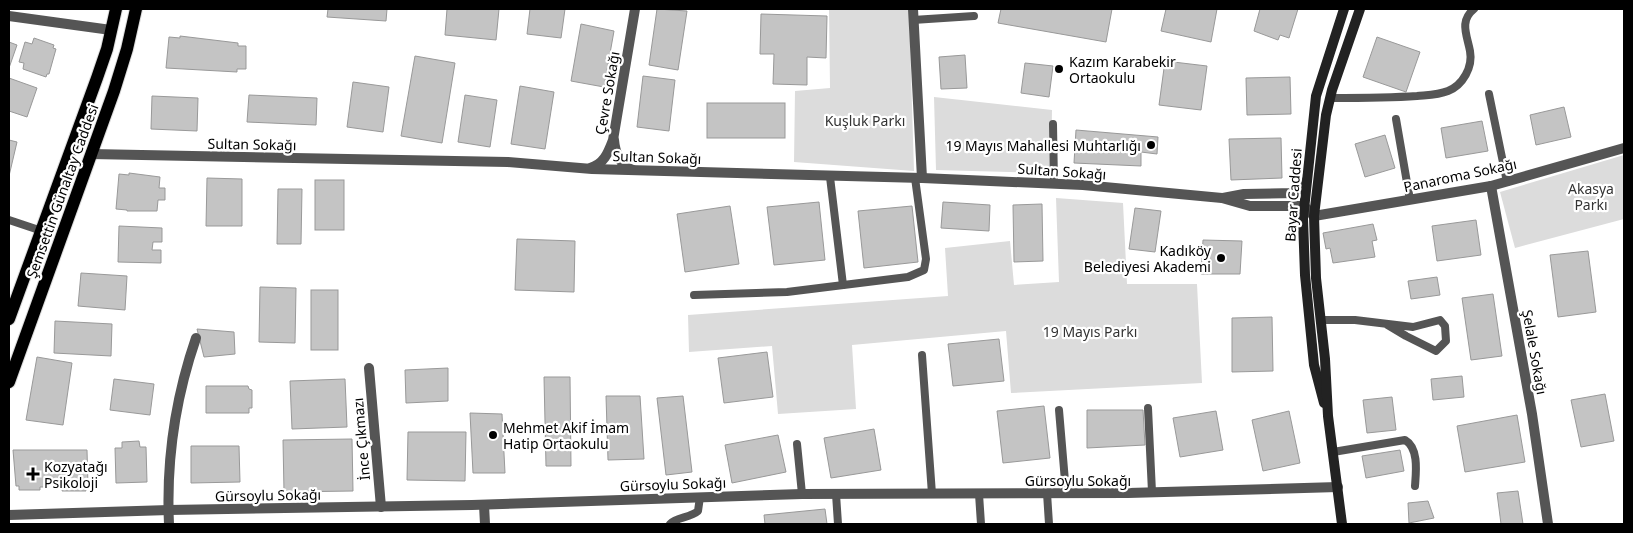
<svg xmlns="http://www.w3.org/2000/svg" width="1633" height="533" font-family="'Noto Sans',sans-serif">
	<rect width="100%" height="100%" fill="#fff"/>
	<g fill="#dcdcdc">
		<path d="M829 9H909L914 171 794 162 795 91 830 88Z"/>
		<path d="M934 97 1052 110 1051 173 936 170Z"/>
		<path d="M1624 155V219L1515 248 1500 192Z"/>
		<path d="M1056 198 1123 203 1127 284H1197L1202 383 1011 393 1006 331 852 345 856 409 778 414 772 346 689 352 688 315 948 296 945 248 1010 241 1014 285 1059 282Z"/>
	</g>
	<g fill="#c4c4c4" stroke="#999">
		<path d="M328 9H387L386 21 327 17Z"/>
		<path d="M447 9H499L496 40 445 35Z"/>
		<path d="M530 9H565L561 38 527 34Z"/>
		<path d="M657 9 687 11 678 70 649 65Z"/>
		<path d="M1001 9H1112L1106 42 998 23Z"/>
		<path d="M1166 9H1217L1211 42 1161 31Z"/>
		<path d="M1260 9H1298L1289 38 1280 35 1278 40 1254 31Z"/>
		<path d="M761 14 827 16 826 58 807 57V85L773 84 774 54H760Z"/>
		<path d="M581 24 614 31 604 87 571 81Z"/>
		<path d="M180 36 238 43V46H246V69H237V72L166 68 169 37 180 38Z"/>
		<path d="M1377 37 1420 52 1406 92 1363 77Z"/>
		<path d="M34 38 54 45 53 48 56 49 49 74H47L46 77 23 69 24 63 19 62 25 42 32 44Z"/>
		<path d="M9 42 17 45 9 68Z"/>
		<path d="M965 55 967 88 941 89 939 57Z"/>
		<path d="M415 56 455 63 442 143 401 136Z"/>
		<path d="M1165 61 1207 66 1201 110 1159 105Z"/>
		<path d="M1025 63 1053 66 1049 97 1021 93Z"/>
		<path d="M643 76 675 80 669 131 637 127Z"/>
		<path d="M1290 77 1291 114 1247 115 1246 78Z"/>
		<path d="M9 78 37 88 27 117 9 111Z"/>
		<path d="M353 82 389 87 383 132 347 127Z"/>
		<path d="M520 86 554 92 545 149 511 144Z"/>
		<path d="M249 95 317 98 316 125 247 122Z"/>
		<path d="M465 95 497 100 490 147 458 142Z"/>
		<path d="M152 96 198 98 197 131 151 129Z"/>
		<rect x="707" y="103" width="78" height="35"/>
		<path d="M1564 107 1571 137 1536 145 1530 115Z"/>
		<path d="M1482 121 1488 151 1446 158 1441 128Z"/>
		<path d="M1076 130 1158 137 1157 154 1141 152V166L1074 163Z"/>
		<path d="M1385 135 1395 168 1365 177 1355 144Z"/>
		<path d="M1281 138 1282 178 1231 180 1229 139Z"/>
		<path d="M9 140 17 142 9 176Z"/>
		<path d="M129 173 160 177 159 188H165V200H158L157 211H127V210L116 209 119 174 129 175Z"/>
		<path d="M207 178 242 179V226H206Z"/>
		<rect x="315" y="180" width="29" height="50"/>
		<path d="M278 189H302L301 244H277Z"/>
		<path d="M819 202 825 260 774 265 767 207Z"/>
		<path d="M943 202 990 205 989 231 941 228Z"/>
		<path d="M1042 204 1043 261 1014 262 1013 205Z"/>
		<path d="M730 206 739 264 685 272 677 214Z"/>
		<path d="M912 206 918 262 864 268 858 211Z"/>
		<path d="M1135 208 1161 211 1155 252 1129 249Z"/>
		<path d="M1476 220 1481 255 1437 261 1432 226Z"/>
		<path d="M1373 224 1377 240 1372 241 1375 257 1333 263 1330 248 1326 249 1323 233Z"/>
		<path d="M119 226 162 228V242H153L152 250H161V263L118 262Z"/>
		<path d="M517 239 575 241 574 292 515 290Z"/>
		<path d="M1203 240 1242 241 1240 274H1201Z"/>
		<path d="M1588 251 1596 312 1558 317 1550 255Z"/>
		<path d="M81 273 127 276 125 310 78 306Z"/>
		<path d="M1437 277 1440 295 1411 299 1408 281Z"/>
		<path d="M260 287 296 288 295 343 259 342Z"/>
		<rect x="311" y="290" width="27" height="60"/>
		<path d="M1493 294 1502 356 1471 360 1462 298Z"/>
		<path d="M1272 317 1273 371 1232 372V318Z"/>
		<path d="M55 321 112 324 111 356 54 353Z"/>
		<path d="M197 329 234 332 235 354 204 357Z"/>
		<path d="M999 339 1004 381 953 386 948 344Z"/>
		<path d="M767 352 773 397 724 403 718 358Z"/>
		<path d="M37 357 72 363 63 425 26 420Z"/>
		<path d="M448 368V401L406 403 405 370Z"/>
		<path d="M1462 376 1464 397 1433 400 1431 379Z"/>
		<path d="M544 377H570L571 466H546Z"/>
		<path d="M114 379 154 384 150 415 110 410Z"/>
		<path d="M345 379 347 427 292 429 290 381Z"/>
		<path d="M206 386H248L249 389 252 390V408H249V413H206Z"/>
		<path d="M1605 394 1614 441 1581 447 1571 400Z"/>
		<path d="M606 396H640L644 459 608 460Z"/>
		<path d="M683 396 692 472 666 475 657 398Z"/>
		<path d="M1392 397 1396 430 1367 433 1363 400Z"/>
		<path d="M1044 406 1050 458 1003 463 997 411Z"/>
		<path d="M1087 410H1143L1145 445 1087 448Z"/>
		<path d="M1216 411 1223 450 1180 457 1173 418Z"/>
		<path d="M1289 411 1300 463 1263 471 1252 420Z"/>
		<path d="M470 413 502 414 505 473H473Z"/>
		<path d="M1517 415 1525 462 1465 472 1457 426Z"/>
		<path d="M874 429 881 470 831 478 824 438Z"/>
		<path d="M408 432H466L465 481 407 480Z"/>
		<path d="M778 435 786 472 732 483 725 445Z"/>
		<path d="M352 439 353 491 284 492 283 440Z"/>
		<path d="M139 441 140 447H146L147 482 116 483 115 448H122V442Z"/>
		<path d="M191 446H239L240 482 191 483Z"/>
		<path d="M13 450H87L88 486H85L86 491H62V487H56V480H47V487H40V490H19V486H16Z"/>
		<path d="M1400 450 1404 471 1366 478 1362 456Z"/>
		<path d="M1518 491 1523 524H1501L1497 493Z"/>
		<path d="M1428 501 1434 518 1409 523 1408 503Z"/>
		<path d="M825 509 827 524H765L764 515Z"/>
	</g>
	<g fill="none" stroke-linecap="round" stroke-linejoin="round">
		<defs>
			<g id="primary">
				<path d="M9 319 97 78 107 49 116 9"/>
				<path d="M9 382 114 91 127 49 136 9"/>
			</g>
		</defs>
		<use href="#primary" stroke="#dbdbdb" stroke-width="14"/>
		<g stroke="#555" stroke-width="8">
			<path d="M913 20 974 16"/>
			<path d="M1489 94 1507 182"/>
			<path d="M1330 98C1359 98 1388 98 1417 96 1427 95 1438 95 1448 91 1463 85 1473 67 1470 51 1467 35 1459 21 1474 9"/>
			<path d="M1396 119 1410 200"/>
			<path d="M1053 124 1054 184"/>
			<path d="M830 177 843 285"/>
			<path d="M9 220 42 231"/>
			<path d="M694 295 787 292 908 277 924 270 926 259 915 178"/>
			<path d="M1321 320H1355L1413 327 1440 320 1445 326 1446 341 1436 351 1406 336 1386 324"/>
			<path d="M922 355 932 494"/>
			<path d="M1148 408 1152 492"/>
			<path d="M1059 410 1066 493"/>
			<path d="M797 444 802 494"/>
			<path d="M1333 452 1405 440C1419 448 1416 472 1415 486"/>
			<path d="M1047 493 1049 524"/>
			<path d="M836 494 838 524"/>
			<path d="M979 494 981 524"/>
			<path d="M670 524C677 517 690 518 698 511L700 497"/>
		</g>
		<g stroke="#555" stroke-width="10">
			<path d="M913 9 922 178"/>
			<path d="M9 16 111 30"/>
			<path d="M614 140C615 152 620 166 633 170"/>
			<path d="M91 154 508 162 592 169 922 178 1083 185 1222 198 1250 206H1304L1314 216 1491 186 1624 148"/>
			<path d="M590 168C604 164 608 153 613 140L635 9"/>
			<path d="M1491 186 1532 414 1548 524"/>
			<path d="M1223 198 1244 194 1295 193 1303 188 1307 180"/>
			<path d="M369 368 381 507"/>
			<path d="M484 505 485 524"/>
			<path d="M9 515 169 510 472 505 802 494 1128 493 1338 487"/>
			<path d="M169 524C166 459 175 399 196 338"/>
		</g>
		<g stroke="#222" stroke-width="10">
			<path d="M1324 403 1314 365 1305 275 1303 219 1316 96 1344 9"/>
			<path d="M1342 524 1328 416 1325 359 1316 278 1314 216 1326 115 1332 90 1360 9"/>
		</g>
		<use href="#primary" stroke="#000" stroke-width="12"/>
	</g>
	<g fill="#000" stroke="#fff" stroke-width="2">
		<circle cx="1059" cy="69" r="5"/>
		<circle cx="1151" cy="145" r="5"/>
		<circle cx="1221" cy="258" r="5"/>
		<circle cx="493" cy="435" r="5"/>
		<path d="M30.5 466.5h5v5h5v5h-5v5h-5v-5h-5v-5h5z"/>
	</g>
	<g text-anchor="middle" dominant-baseline="central" stroke-width="4.5" stroke-linejoin="round" paint-order="stroke">
		<g font-size="14" fill="#000" stroke="#fff" text-anchor="start">
			<text x="1069" y="61">Kazım Karabekir<tspan x="1069" dy="16">Ortaokulu</tspan></text>
			<text x="1141" y="145" text-anchor="end">19 Mayıs Mahallesi Muhtarlığı</text>
			<text x="1211" y="250" text-anchor="end">Kadıköy<tspan x="1211" dy="16">Belediyesi Akademi</tspan></text>
			<text x="503" y="427">Mehmet Akif İmam<tspan x="503" dy="16">Hatip Ortaokulu</tspan></text>
			<text x="44" y="466">Kozyatağı<tspan x="44" dy="16">Psikoloji</tspan></text>
		</g>
		<g font-size="14" fill="#000" stroke="#fff">
			<text transform="translate(607 93) rotate(-80)">Çevre Sokağı</text>
			<text transform="translate(252 144) rotate(1)">Sultan Sokağı</text>
			<text transform="translate(657 157) rotate(2)">Sultan Sokağı</text>
			<text transform="translate(1062 171) rotate(4)">Sultan Sokağı</text>
			<text transform="translate(1460 175) rotate(-12)">Panaroma Sokağı</text>
			<text transform="translate(62 191) rotate(-70)">Şemsettin Günaltay Caddesi</text>
			<text transform="translate(1293 195) rotate(-86)">Bayar Caddesi</text>
			<text transform="translate(1535 352) rotate(80)">Şelale Sokağı</text>
			<text transform="translate(361 439) rotate(-95)">İnce Çıkmazı</text>
			<text x="1078" y="480">Gürsoylu Sokağı</text>
			<text transform="translate(673 484) rotate(-2)">Gürsoylu Sokağı</text>
			<text transform="translate(268 495) rotate(-1)">Gürsoylu Sokağı</text>
		</g>
		<g font-size="14" fill="#333" stroke="#fff">
			<text x="865" y="120">Kuşluk Parkı</text>
			<text x="1591" y="188">Akasya<tspan x="1591" dy="16">Parkı</tspan></text>
			<text x="1090" y="331">19 Mayıs Parkı</text>
		</g>
	</g>
	<rect width="1633" height="533" fill="none" stroke="#000000" stroke-width="20"/>
</svg>
